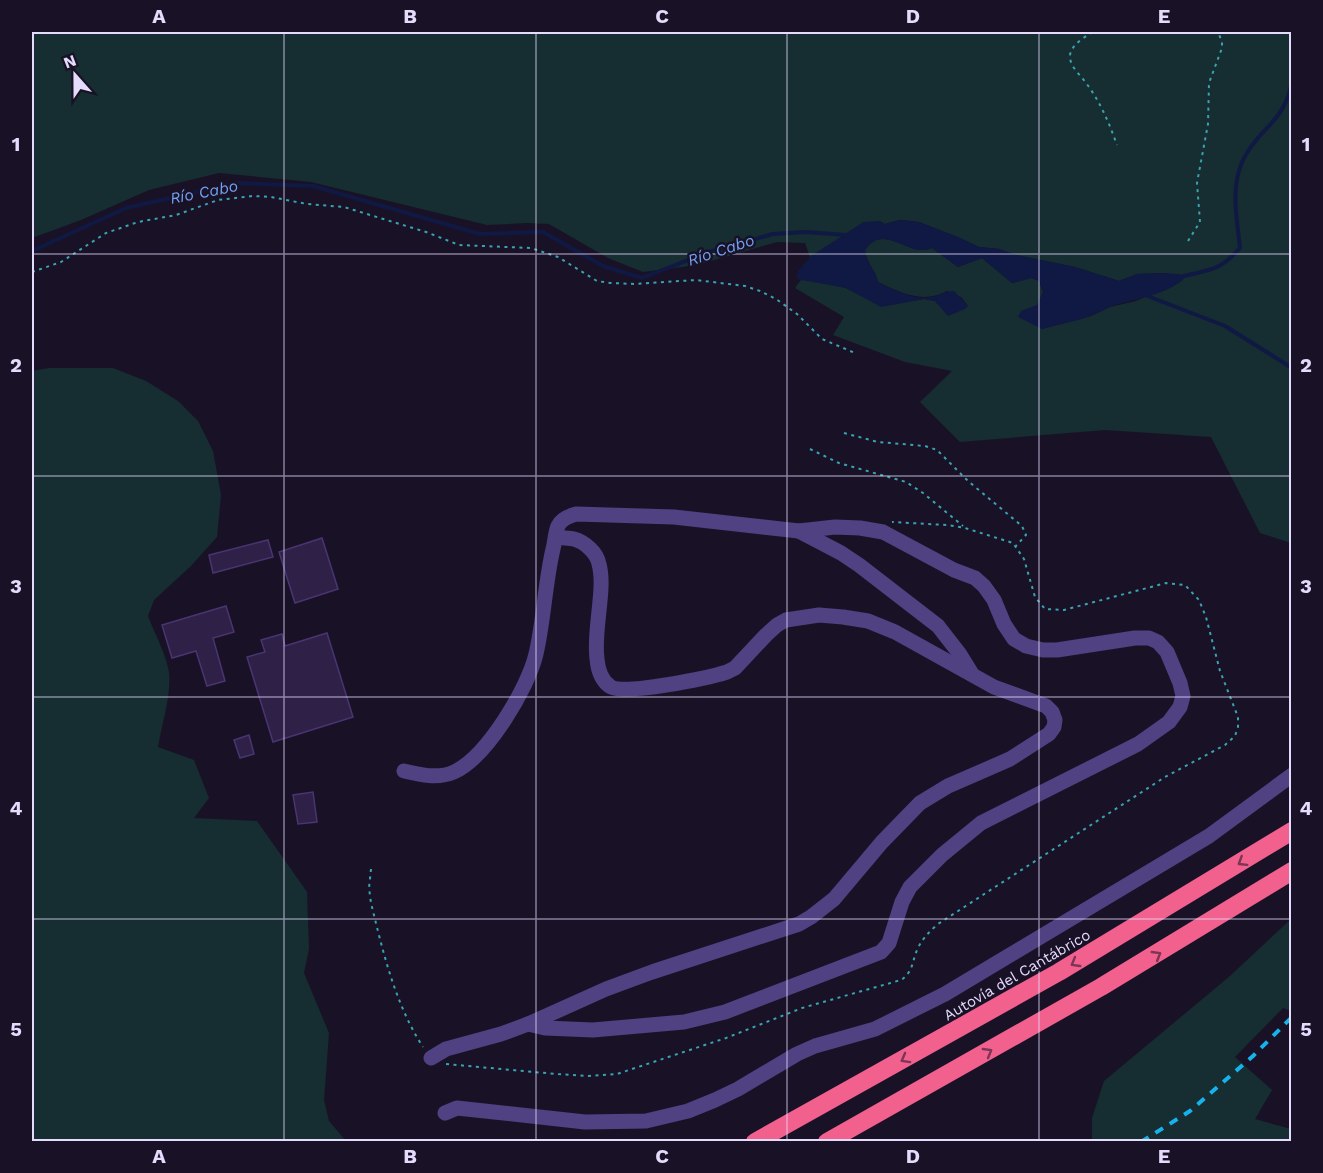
<svg xmlns="http://www.w3.org/2000/svg" width="1323" height="1173" font-family="'Work Sans',sans-serif">
	<rect width="100%" height="100%" fill="#191227"/>
	<g fill="#162d31">
		<path d="M32 32H1291V543L1260 533 1211 437 1105 430 960 442 920 402 952 371 905 362 833 335 844 317 795 288 801 280 817 281 846 288 881 306 924 299 935 301 941 307 968 306 961 297 947 291C923 304 901 293 878 282 875 268 867 265 865 250 881 225 904 250 922 250 925 250 929 249 932 248L958 267 982 258 1012 283 1031 278 1039 281 1043 292 1037 306 1021 311 1042 329 1091 316 1110 307 1136 301 1183 280 1165 273 1137 274 1119 281 1075 267 1016 255 999 249 979 247 960 238 919 222 900 220 885 224 864 222 810 257 805 243 777 242 697 265 643 272 608 258 549 224 528 223 487 225 311 182 219 173 149 190 81 220 32 238Z"/>
		<path d="M49 368H113L146 381 178 401 198 421 213 451 221 495 217 537 191 566 154 600 148 616C154 632 167 656 169 673 171 698 162 723 158 747L194 760 209 798 194 818 257 821 307 892 309 949 304 973 329 1033 324 1100 329 1121 346 1141H32V371Z"/>
		<path d="M1291 919V1011L1283 1008 1235 1057 1272 1090 1255 1119 1291 1129V1141H1092V1118L1104 1081 1230 976Z"/>
	</g>
	<path fill="#0f1943" d="M900 220 919 222 960 238 979 247 999 249 1016 255 1075 267 1119 281 1137 274 1165 273 1187 275C1172 295 1132 299 1109 307 1103 310 1098 313 1092 315 1076 322 1058 324 1042 329L1018 317 1021 311 1037 305 1043 292 1039 281 1031 278 1012 283 982 258 958 267 932 248C929 249 926 250 922 250 904 250 881 225 865 250 866 264 875 269 878 282 894 290 913 300 930 297 939 296 945 291 954 291L968 306 965 309 948 316 935 301 924 299 881 307 846 288 797 279 798 271 810 257 864 222 880 221 885 224Z"/>
	<g fill="none" stroke-linecap="round" stroke-linejoin="round">
		<g stroke="#0f1943" stroke-width="4">
			<path d="M32 251 126 208 236 183 313 186 480 234 543 232 603 266 642 278 709 252 773 234 806 232 846 235"/>
			<path d="M1184 276C1213 269 1219 271 1240 248 1237 219 1230 187 1243 160 1259 127 1285 123 1292 81"/>
			<path d="M1145 295 1225 326 1292 368"/>
		</g>
	</g>
	<g fill="#2e2047" stroke="#4a3471" stroke-width="1.5">
		<path d="M322 538 338 589 295 603 279 552Z"/>
		<path d="M268 540 273 557 213 573 209 555Z"/>
		<path d="M226 606 234 632 213 638 225 681 207 686 196 651 172 658 162 625Z"/>
		<path d="M327 633 353 717 273 742 247 657 265 652 261 640 282 634 285 646Z"/>
		<path d="M249 735 254 754 240 758 234 740Z"/>
		<path d="M313 792 317 822 298 824 293 795Z"/>
	</g>
	<g fill="none" stroke-linecap="round" stroke-linejoin="round">
		<g stroke="#3aa3b1" stroke-width="2" stroke-dasharray="3 4.5" stroke-linecap="butt">
			<path d="M1092 32C1084 38 1072 44 1070 55 1069 64 1077 72 1083 79 1099 99 1108 120 1117 145"/>
			<path d="M1188 241 1200 222 1197 183 1208 124 1209 83 1222 48V42L1218 32"/>
			<path d="M32 272 61 262 106 233 138 222 176 215 218 200 253 196 271 197 307 204 344 207 426 232 459 245 531 248 558 257 597 281 610 283 635 284 696 280 745 286 760 291 776 299 797 314 822 339 855 353"/>
			<path d="M844 433 878 442 925 446 937 450 968 481 1022 526 1026 535 1016 546"/>
			<path d="M810 449 839 463 906 482 923 493 963 526"/>
			<path d="M371 869 369 888 371 903C383 952 395 1004 423 1047"/>
			<path d="M446 1064 556 1074 589 1076 617 1074 726 1038 802 1008 901 980C913 972 912 962 917 950 922 939 929 932 938 924L1165 777 1225 745 1235 736 1238 727V717L1220 671 1206 617 1199 600 1185 585 1166 583 1064 610 1045 609 1035 597 1024 559 1013 543 965 528 947 525 892 522"/>
		</g>
		<g stroke="#4f4182" stroke-width="15">
			<path d="M799 531 841 553 859 565 938 626 959 653 972 674"/>
			<path d="M404 771C421 775 438 779 454 772 487 757 528 688 536 654 544 619 545 583 553 549 555 542 555 533 558 526 561 519 569 516 576 514L674 517 799 531 835 527 860 528 883 532 954 570 975 578 984 586 994 600 1004 624 1014 639 1026 646 1043 650H1057L1135 638H1149L1158 642 1167 652 1180 683 1183 696 1180 707 1169 722 1138 744 981 823 942 855 910 887 902 902 889 943 881 952 725 1012 684 1022 593 1030 545 1028 528 1024"/>
			<path d="M431 1058 446 1049 501 1034 528 1024 606 989 652 972 799 924 811 917 834 899 882 842 920 803 948 786 1010 759 1049 734 1054 727 1055 720 1052 712 1046 706 994 687 895 632 868 621 843 617 819 615 786 620 777 625 766 635 735 668 727 672C708 678 626 695 611 687 601 681 598 670 597 659 593 630 606 589 599 564 597 553 585 542 574 539 569 538 562 538 556 537"/>
			<path d="M445 1113 457 1108 585 1122 646 1121 688 1111 715 1100 738 1089 797 1054 815 1046 875 1029 945 994 1209 836 1292 775"/>
		</g>
		<g stroke="#f2608d" stroke-width="18">
			<path d="M755 1142 1059 972 1292 831"/>
			<path d="M827 1142 1101 987 1292 871"/>
		</g>
		<path stroke="#17b2ec" stroke-width="4" stroke-dasharray="9 8" stroke-linecap="butt" d="M1141 1142 1190 1111 1253 1056 1292 1017"/>
	</g>
	<defs><path id="oneway-chevron" d="M-2-3.5L2.5 0L-2 3.5" fill="none" stroke-width="1.6" stroke-linecap="round" stroke-linejoin="round" transform="scale(1.5)"/></defs>
	<g stroke="#7b3555">
		<use href="#oneway-chevron" transform="translate(1242 862) rotate(148)"/>
		<use href="#oneway-chevron" transform="translate(1157 955) rotate(-31)"/>
		<use href="#oneway-chevron" transform="translate(1075 963) rotate(150)"/>
		<use href="#oneway-chevron" transform="translate(988 1052) rotate(-30)"/>
		<use href="#oneway-chevron" transform="translate(905 1059) rotate(151)"/>
	</g>
	<path fill="none" stroke="#e5dbfc" stroke-width="1.5" stroke-opacity="0.55" d="M284 32V1142M536 32V1142M787 32V1142M1039 32V1142M32 254H1292M32 476H1292M32 697H1292M32 919H1292"/>
	<g text-anchor="middle" dominant-baseline="central" stroke-width="5" stroke-linejoin="round" paint-order="stroke">
		<g font-size="15" fill="#e5dbfc" stroke="#191227">
			<text transform="translate(1017 975) rotate(-30)">Autovía del Cantábrico</text>
		</g>
		<g font-size="16" font-style="italic" fill="#72a1f4" stroke="#191227">
			<text transform="translate(204 192) rotate(-11)">Río Cabo</text>
			<text transform="translate(721 250) rotate(-18)">Río Cabo</text>
		</g>
	</g>
	<rect width="1323" height="1173" fill="none" stroke="#191227" stroke-width="66"/>
	<g transform="translate(75 75) rotate(339)" stroke="#191227" stroke-width="4.5" paint-order="stroke">
	<path d="M0-4.5L10 22L0 15L-10 22Z" fill="#e5dbfc"/>
	<text y="-9" font-size="16" font-weight="bold" text-anchor="middle" fill="#e5dbfc">N</text>
	</g>
	<rect x="33" y="33" width="1257" height="1107" fill="none" stroke="#e5dbfc" stroke-width="2"/>
	<g font-size="20" text-anchor="middle" font-weight="bold" fill="#e5dbfc">
		<text x="159" y="23">A</text>
		<text x="410" y="23">B</text>
		<text x="662" y="23">C</text>
		<text x="913" y="23">D</text>
		<text x="1164" y="23">E</text>
		<text x="16" y="151">1</text>
		<text x="1306" y="151">1</text>
		<text x="16" y="372">2</text>
		<text x="1306" y="372">2</text>
		<text x="16" y="593">3</text>
		<text x="1306" y="593">3</text>
		<text x="16" y="815">4</text>
		<text x="1306" y="815">4</text>
		<text x="16" y="1036">5</text>
		<text x="1306" y="1036">5</text>
		<text x="159" y="1163">A</text>
		<text x="410" y="1163">B</text>
		<text x="662" y="1163">C</text>
		<text x="913" y="1163">D</text>
		<text x="1164" y="1163">E</text>
	</g>
</svg>
